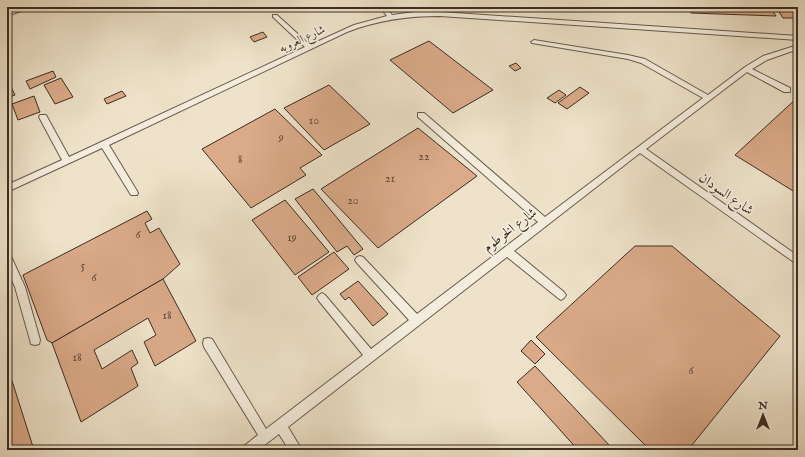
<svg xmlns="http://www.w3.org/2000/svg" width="805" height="457" font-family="'IM FELL English',Amiri,serif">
	<rect width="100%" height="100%" fill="#eee3ca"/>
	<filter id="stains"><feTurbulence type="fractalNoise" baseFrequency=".005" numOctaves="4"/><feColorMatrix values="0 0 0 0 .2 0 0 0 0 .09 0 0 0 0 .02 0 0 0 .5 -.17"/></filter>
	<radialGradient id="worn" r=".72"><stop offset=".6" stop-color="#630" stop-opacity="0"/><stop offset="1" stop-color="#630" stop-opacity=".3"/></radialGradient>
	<g fill="#dbaa89" stroke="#3a2d23">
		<path d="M642 7H679L680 9H643Z"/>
		<path d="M688 7H770L776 16 691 13Z"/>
		<path d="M776 7H798V18H783Z"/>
		<path d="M263 32 267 37 254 42 250 37Z"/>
		<path d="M429 41 493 90 453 113 390 60Z"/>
		<path d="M516 63 521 68 515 71 509 66Z"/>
		<path d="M53 71 56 77 30 89 26 81Z"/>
		<path d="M61 78 73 97 55 104 44 85Z"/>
		<path d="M329 85 370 124 324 150 284 108Z"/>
		<path d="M11 87 15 95 7 98V89Z"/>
		<path d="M580 87 589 93 567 109 558 103Z"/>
		<path d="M559 90 566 95 555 103 547 98Z"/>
		<path d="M122 91 126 96 107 104 104 99Z"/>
		<path d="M34 96 40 112 18 120 12 104Z"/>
		<path d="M798 97V194L735 155Z"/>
		<path d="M275 109 322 155 300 168 306 175 251 208 202 149Z"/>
		<path d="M418 128 477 176 378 248 321 189Z"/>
		<path d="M313 189 363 249 354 255 347 246 337 252 295 199Z"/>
		<path d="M285 200 329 252 295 275 252 220Z"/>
		<path d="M147 211 152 219 145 223 150 233 159 228 180 264 163 279 52 343 47 340 23 275Z"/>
		<path d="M635 246H672L780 336 688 450H650L536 337Z"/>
		<path d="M334 252 349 269 312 295 298 277Z"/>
		<path d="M163 279 196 341 155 366 144 342 156 335 148 318 94 350 102 369 132 350 138 363 131 368 138 386 81 422 52 343Z"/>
		<path d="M358 281 388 314 373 326 349 297 345 300 340 294Z"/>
		<path d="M531 340 545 354 535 364 521 351Z"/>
		<path d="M7 365 34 450H7Z"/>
		<path d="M535 366 610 446 606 450H578L517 382Z"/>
	</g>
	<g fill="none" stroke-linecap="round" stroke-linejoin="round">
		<defs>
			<g id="service">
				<path d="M380 7H386L392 15 415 12H440L798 36V40L440 16C407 16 378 20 347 32L109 145 137 191 138 193 137 195H131L102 148 7 192V185L62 160 39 117 40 115H46L69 157 305 47 273 17V15H277L310 45 354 25 387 16Z"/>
				<path d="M534 40 628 55 645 59 708 95 745 67 763 56 798 45V49L767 60 752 69 790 88V92H784L747 72 646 149 798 256V265L640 153 514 251 564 292 566 295 564 298 561 300 558 298 507 257 288 427 302 450H289L279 434 258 450H242L244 446 258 435 204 347 203 343 204 339 208 338 212 339 266 429 363 355 319 301 317 298 319 295 322 293 325 295 371 349 409 320 357 263 355 260 357 257 360 256 363 257 417 314 538 222 418 117V113H424L545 217 703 98 641 63 628 59 532 43 531 42Z"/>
				<path d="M7 253 10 254 25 287 40 340 39 344 35 345 31 344 30 340 15 287 7 268Z"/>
			</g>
			<path id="tertiary" d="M7 7H27L24 10 7 16Z"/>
		</defs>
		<use href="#service" stroke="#675a4d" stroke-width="2"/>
		<use href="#tertiary" stroke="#675a4d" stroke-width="2"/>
		<use href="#service" fill="#f4eddd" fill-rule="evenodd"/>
		<use href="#tertiary" fill="#f4eddd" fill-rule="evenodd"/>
	</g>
	<g text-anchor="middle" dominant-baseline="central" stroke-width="3.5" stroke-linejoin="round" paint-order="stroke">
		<g font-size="12" fill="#3a2d23" stroke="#f4eddd">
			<text transform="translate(302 39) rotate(-25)">شارع العروبه</text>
		</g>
		<g font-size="12" fill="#624c3c">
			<text x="314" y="120">10</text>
			<text x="281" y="137">9</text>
			<text x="424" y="156">22</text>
			<text x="240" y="159">8</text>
			<text x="390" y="178">21</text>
			<text x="353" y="200">20</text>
			<text x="138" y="234">6</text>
			<text x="292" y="237">19</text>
			<text x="83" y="265">5</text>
			<text x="94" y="277">6</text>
			<text x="167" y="315">18</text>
			<text x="77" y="357">18</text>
			<text x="691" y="370">6</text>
		</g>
		<g font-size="14" fill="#3a2d23" stroke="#f4eddd">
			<text transform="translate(726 194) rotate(35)">شارع السودان</text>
			<text transform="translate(510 230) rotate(-37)">شارع الخرطوم</text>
		</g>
	</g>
	<rect width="805" height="457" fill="none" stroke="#eee3ca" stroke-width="24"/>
	<rect x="8" y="8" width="789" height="441" fill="none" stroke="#3a2d23" stroke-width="2"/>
	<rect x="12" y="12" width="781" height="433" fill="none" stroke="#3a2d23"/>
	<g transform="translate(763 415)" stroke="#f4eddd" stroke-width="3" paint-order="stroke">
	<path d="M0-3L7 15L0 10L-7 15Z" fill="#3a2d23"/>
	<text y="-6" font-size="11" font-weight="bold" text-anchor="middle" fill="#3a2d23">N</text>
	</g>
	<rect width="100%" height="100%" filter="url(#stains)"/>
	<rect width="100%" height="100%" fill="url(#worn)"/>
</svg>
